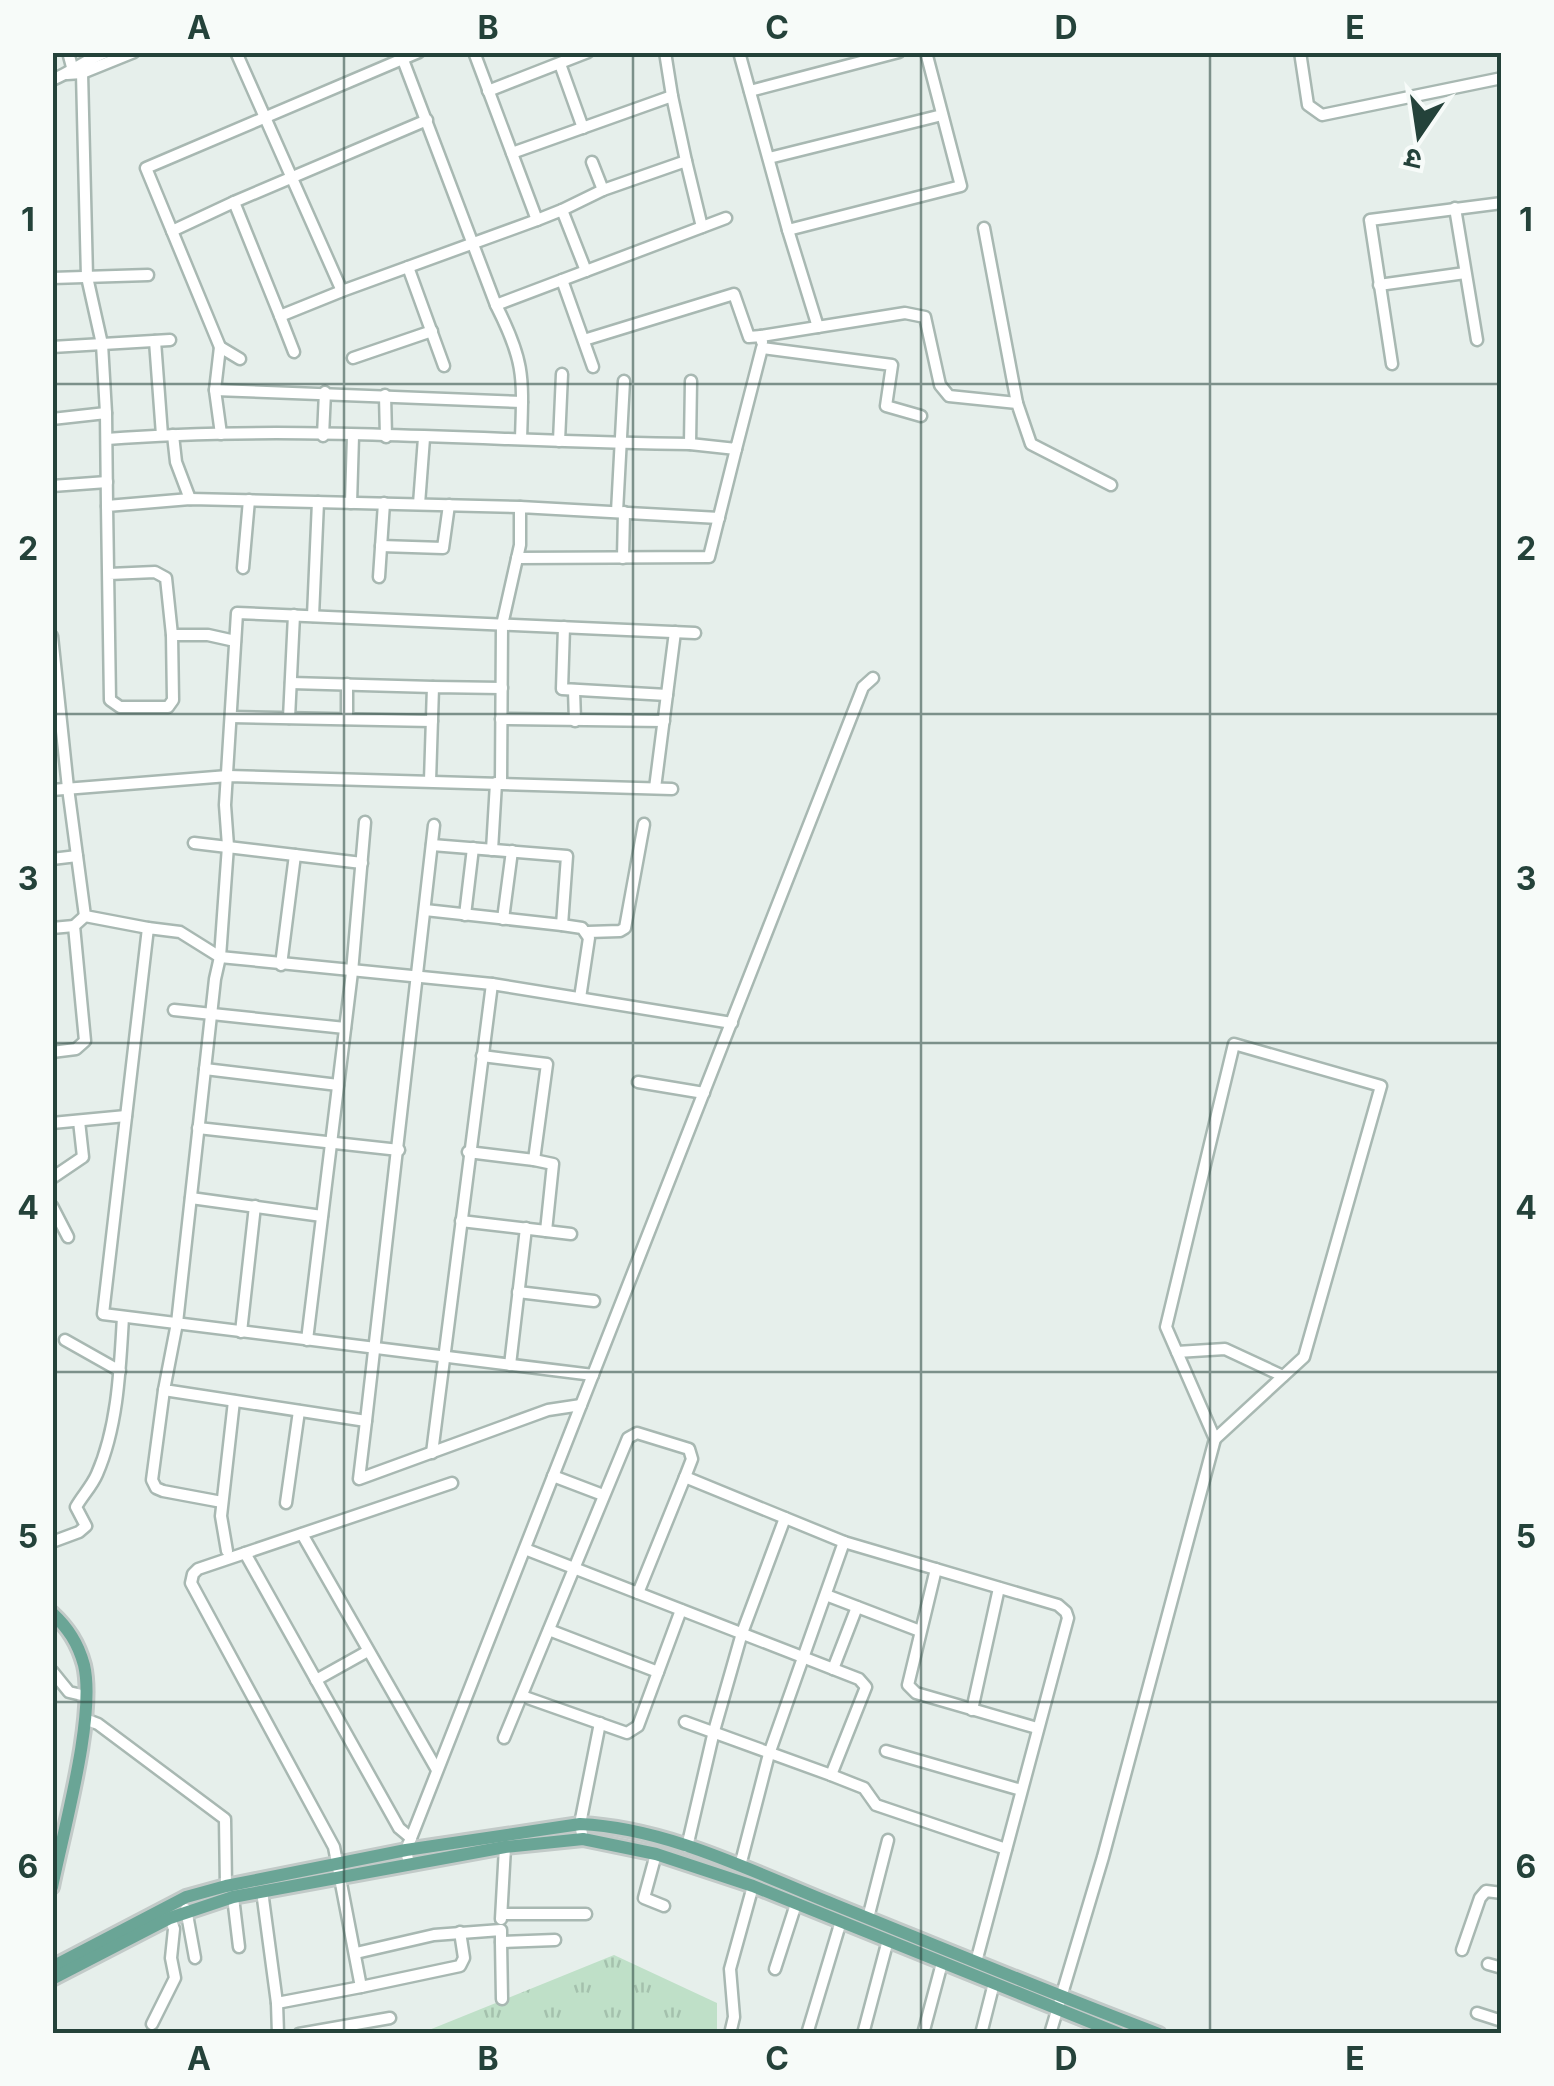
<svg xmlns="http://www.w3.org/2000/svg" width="1554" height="2086" font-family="Inter,'Noto Sans Devanagari',sans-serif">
	<defs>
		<pattern id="grass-tufts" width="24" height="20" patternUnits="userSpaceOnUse" patternTransform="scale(2.5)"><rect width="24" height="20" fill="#bfe0c8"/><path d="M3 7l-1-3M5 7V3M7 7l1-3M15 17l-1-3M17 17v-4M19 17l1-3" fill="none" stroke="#a4c1ad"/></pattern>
	</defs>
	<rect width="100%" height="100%" fill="#e6efeb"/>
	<path fill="url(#grass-tufts)" d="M614 1955 717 2003V2033L419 2034Z"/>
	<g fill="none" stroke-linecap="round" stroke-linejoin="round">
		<defs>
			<g id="minor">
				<path d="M68 52 72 67"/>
				<path d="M236 52 342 291 537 220"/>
				<path d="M400 52 496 305"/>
				<path d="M474 52 537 220 562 210 586 271"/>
				<path d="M665 52 672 96"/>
				<path d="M739 52 788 230 961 186 926 52"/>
				<path d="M1300 52 1308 105 1322 115 1502 78"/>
				<path d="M560 64 583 128"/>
				<path d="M82 73 87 277 102 344 106 413"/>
				<path d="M67 74 82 73 134 52"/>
				<path d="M52 80C71 72 86 60 106 52"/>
				<path d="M488 91 588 52"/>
				<path d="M750 91 899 52"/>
				<path d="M512 153 672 96 686 161"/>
				<path d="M769 158 942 115"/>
				<path d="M592 162 603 190"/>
				<path d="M1455 208 1477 340"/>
				<path d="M562 210 603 190 686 161 702 227"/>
				<path d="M984 228 1017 403"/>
				<path d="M788 230 818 327"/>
				<path d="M172 231 234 202"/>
				<path d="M408 267 444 366"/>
				<path d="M52 278 148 275"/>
				<path d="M562 280 593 367"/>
				<path d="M1379 285 1465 273"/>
				<path d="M342 291 280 316 234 202 427 120"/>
				<path d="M280 316 294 352"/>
				<path d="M761 336 905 313 925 317 940 385 949 396 1017 403 1031 444 1111 485"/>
				<path d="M584 340 734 294 749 337 761 336 762 342"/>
				<path d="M155 341 162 435"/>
				<path d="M52 347 170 340"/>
				<path d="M220 347 146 168 419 52"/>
				<path d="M353 358 432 331"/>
				<path d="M1392 364 1370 220 1502 203"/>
				<path d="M215 390 522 402"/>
				<path d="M385 395 386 437"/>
				<path d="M52 419 106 413 107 506"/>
				<path d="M221 434 215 390 220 347 240 359"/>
				<path d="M173 435 176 462 190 499"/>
				<path d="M323 436 325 392"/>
				<path d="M107 439C300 424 496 442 690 444L736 449 762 348 892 365 886 406 921 416"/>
				<path d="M521 439C523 377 525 362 496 305L726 218"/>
				<path d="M559 441 562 374"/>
				<path d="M690 444 691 381"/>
				<path d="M52 486 107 482"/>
				<path d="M351 503 353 436"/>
				<path d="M419 504 424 438"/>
				<path d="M617 512 624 381"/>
				<path d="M381 546 443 548 449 505"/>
				<path d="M517 558 709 557 736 449"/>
				<path d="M623 558 624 512"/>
				<path d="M243 568 249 500"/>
				<path d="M109 574 155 572 166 578 172 635 173 700 168 707H120L110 700 107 506 190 499 520 507"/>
				<path d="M379 577 384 503"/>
				<path d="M313 616 318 502"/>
				<path d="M564 627 562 689 667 695"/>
				<path d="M172 635H208L235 641"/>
				<path d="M52 636 68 788 85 916 148 928"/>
				<path d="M291 683 433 687"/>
				<path d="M574 690 575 721"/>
				<path d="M231 717 432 721"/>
				<path d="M289 718 294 615"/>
				<path d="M347 719V684"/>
				<path d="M501 719 664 721"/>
				<path d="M430 781 433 687 502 688"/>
				<path d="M501 783 502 625 520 545V507L719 518"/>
				<path d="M655 788 675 632"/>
				<path d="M52 790 228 776 672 789"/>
				<path d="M434 825 366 1421 164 1390 177 1323 215 979 220 957 228 846 225 805 237 613 695 633"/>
				<path d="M194 843 362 863"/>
				<path d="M492 850 496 783"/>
				<path d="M52 859 77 856"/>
				<path d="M425 910 562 925 567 856 432 845"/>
				<path d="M465 915 473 848"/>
				<path d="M503 919 512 851"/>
				<path d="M562 925 582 928 589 938 580 998"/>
				<path d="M52 928 74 926"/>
				<path d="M588 932 620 931 625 928 644 824"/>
				<path d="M281 965 295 855"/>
				<path d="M174 1010 345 1028"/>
				<path d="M1234 1044 1381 1086 1304 1357 1215 1439 1166 1327Z"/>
				<path d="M52 1052 76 1049 85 1041 74 926 85 916"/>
				<path d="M205 1069 338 1085"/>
				<path d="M638 1082 704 1093"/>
				<path d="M52 1123 126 1116"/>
				<path d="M198 1128 399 1150"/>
				<path d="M468 1152 534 1160 547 1064 482 1056"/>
				<path d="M52 1178 83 1157 79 1121"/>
				<path d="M191 1198 322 1216"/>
				<path d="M52 1206 68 1237"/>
				<path d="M461 1221 546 1231 553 1164 534 1160"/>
				<path d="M546 1231 571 1234"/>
				<path d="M518 1292 594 1301"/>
				<path d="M241 1332 255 1206"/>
				<path d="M65 1340 120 1371"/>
				<path d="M307 1340 352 972 365 822"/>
				<path d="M1177 1352 1225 1349 1283 1376"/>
				<path d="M510 1365 526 1228"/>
				<path d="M593 1375 103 1314 148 928 180 932 220 957 492 984 732 1023"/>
				<path d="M164 1390 152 1480 156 1488 163 1491 222 1502"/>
				<path d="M366 1421 359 1479 548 1410 581 1405"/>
				<path d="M432 1453 492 984"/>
				<path d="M553 1476 603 1495"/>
				<path d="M286 1503 299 1411"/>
				<path d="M302 1534 437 1770"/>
				<path d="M52 1542 79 1532 86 1526 76 1507C82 1496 92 1486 97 1474 118 1426 120 1368 123 1317"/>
				<path d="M844 1542 1058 1605 1066 1612 1068 1618 976 1962"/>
				<path d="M525 1549 859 1679 866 1687 831 1775 685 1722"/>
				<path d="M227 1551 221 1516 234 1401"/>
				<path d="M245 1553 399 1828 411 1838"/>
				<path d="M936 1569 908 1685 916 1693 1037 1728"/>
				<path d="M638 1593 685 1477 844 1542 769 1754 740 1866"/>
				<path d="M826 1595 920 1631"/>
				<path d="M549 1630 658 1672"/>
				<path d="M833 1669 857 1607"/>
				<path d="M52 1671 69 1692 86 1696"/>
				<path d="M316 1680 368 1651"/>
				<path d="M522 1696 627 1733 638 1726 681 1610"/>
				<path d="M972 1710 999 1588"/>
				<path d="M85 1719 98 1724 225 1819 226 1886"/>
				<path d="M504 1738 628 1438 637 1433 689 1449 692 1459 685 1477"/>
				<path d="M886 1751 1021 1790"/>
				<path d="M831 1775 864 1788 876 1805 1006 1849"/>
				<path d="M583 1839 580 1824 600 1723"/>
				<path d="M687 1847 714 1731 742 1633 785 1518"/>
				<path d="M656 1854 644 1898 664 1906"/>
				<path d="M409 1864 406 1850 411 1838 863 687 873 678"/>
				<path d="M262 1891 277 2003 361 1987 334 1847 191 1583 193 1574 198 1569 452 1483"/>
				<path d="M233 1897 239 1947"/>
				<path d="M186 1909 195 1958"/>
				<path d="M502 1914H586"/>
				<path d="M868 1918 888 1840"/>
				<path d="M501 1919 505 1847"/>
				<path d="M501 1942 502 1999"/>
				<path d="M1462 1950 1480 1898 1486 1891 1502 1893"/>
				<path d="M356 1953 434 1935 501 1930V1942L555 1940"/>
				<path d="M1488 1964 1502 1968"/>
				<path d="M775 1969 796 1904"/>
				<path d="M361 1987 460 1966 464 1958 460 1932"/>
				<path d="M277 2003 278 2034"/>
				<path d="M1477 2013 1502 2021"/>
				<path d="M152 2024 175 1978 171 1958 174 1929 170 1918"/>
				<path d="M299 2034 390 2018"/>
				<path d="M730 2034 734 2017 730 1969 753 1886"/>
				<path d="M807 2034 841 1921"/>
				<path d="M863 2034 888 1940"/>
				<path d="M923 2034 942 1963"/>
				<path d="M981 2034 994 1983"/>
				<path d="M1050 2034 1103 1857 1215 1439"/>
			</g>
			<g id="major">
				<path d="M52 1613C68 1628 78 1643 84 1665 96 1716 63 1832 52 1887"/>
				<path d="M52 1967 186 1897 226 1886 406 1850 580 1824C668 1828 753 1872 833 1904 942 1948 1050 1993 1159 2034"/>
				<path d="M52 1979 170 1918 233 1897 505 1847 583 1839 656 1854 753 1886 1120 2034"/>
			</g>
		</defs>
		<use href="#minor" stroke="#a8b8b2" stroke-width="15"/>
		<use href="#major" stroke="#c2cac8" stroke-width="18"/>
		<use href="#minor" stroke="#fff" stroke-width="10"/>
		<use href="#major" stroke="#6aa596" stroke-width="12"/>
	</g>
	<path fill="none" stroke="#24423a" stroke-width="2.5" stroke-opacity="0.55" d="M344 52V2034M633 52V2034M921 52V2034M1210 52V2034M52 384H1502M52 714H1502M52 1043H1502M52 1372H1502M52 1702H1502"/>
	<rect width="1554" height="2086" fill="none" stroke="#f7fbf9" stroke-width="110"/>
	<g transform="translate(1419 135) rotate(193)" stroke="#f7fbf9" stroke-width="8" paint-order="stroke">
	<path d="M0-8L18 38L0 25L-18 38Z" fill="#24423a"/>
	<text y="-15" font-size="28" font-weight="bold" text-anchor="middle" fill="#24423a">उ</text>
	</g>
	<rect x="55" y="55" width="1444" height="1976" fill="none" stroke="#24423a" stroke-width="4"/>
	<g font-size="32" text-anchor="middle" font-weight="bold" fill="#24423a">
		<text x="199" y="39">A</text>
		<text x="488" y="39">B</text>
		<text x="777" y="39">C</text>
		<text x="1066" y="39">D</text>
		<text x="1355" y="39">E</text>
		<text x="28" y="231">1</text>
		<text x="1526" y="231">1</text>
		<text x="28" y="560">2</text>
		<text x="1526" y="560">2</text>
		<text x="28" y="890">3</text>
		<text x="1526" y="890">3</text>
		<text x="28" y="1219">4</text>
		<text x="1526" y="1219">4</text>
		<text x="28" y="1548">5</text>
		<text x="1526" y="1548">5</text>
		<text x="28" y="1878">6</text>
		<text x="1526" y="1878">6</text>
		<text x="199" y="2070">A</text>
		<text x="488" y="2070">B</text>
		<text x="777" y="2070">C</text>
		<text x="1066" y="2070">D</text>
		<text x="1355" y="2070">E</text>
	</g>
</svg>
